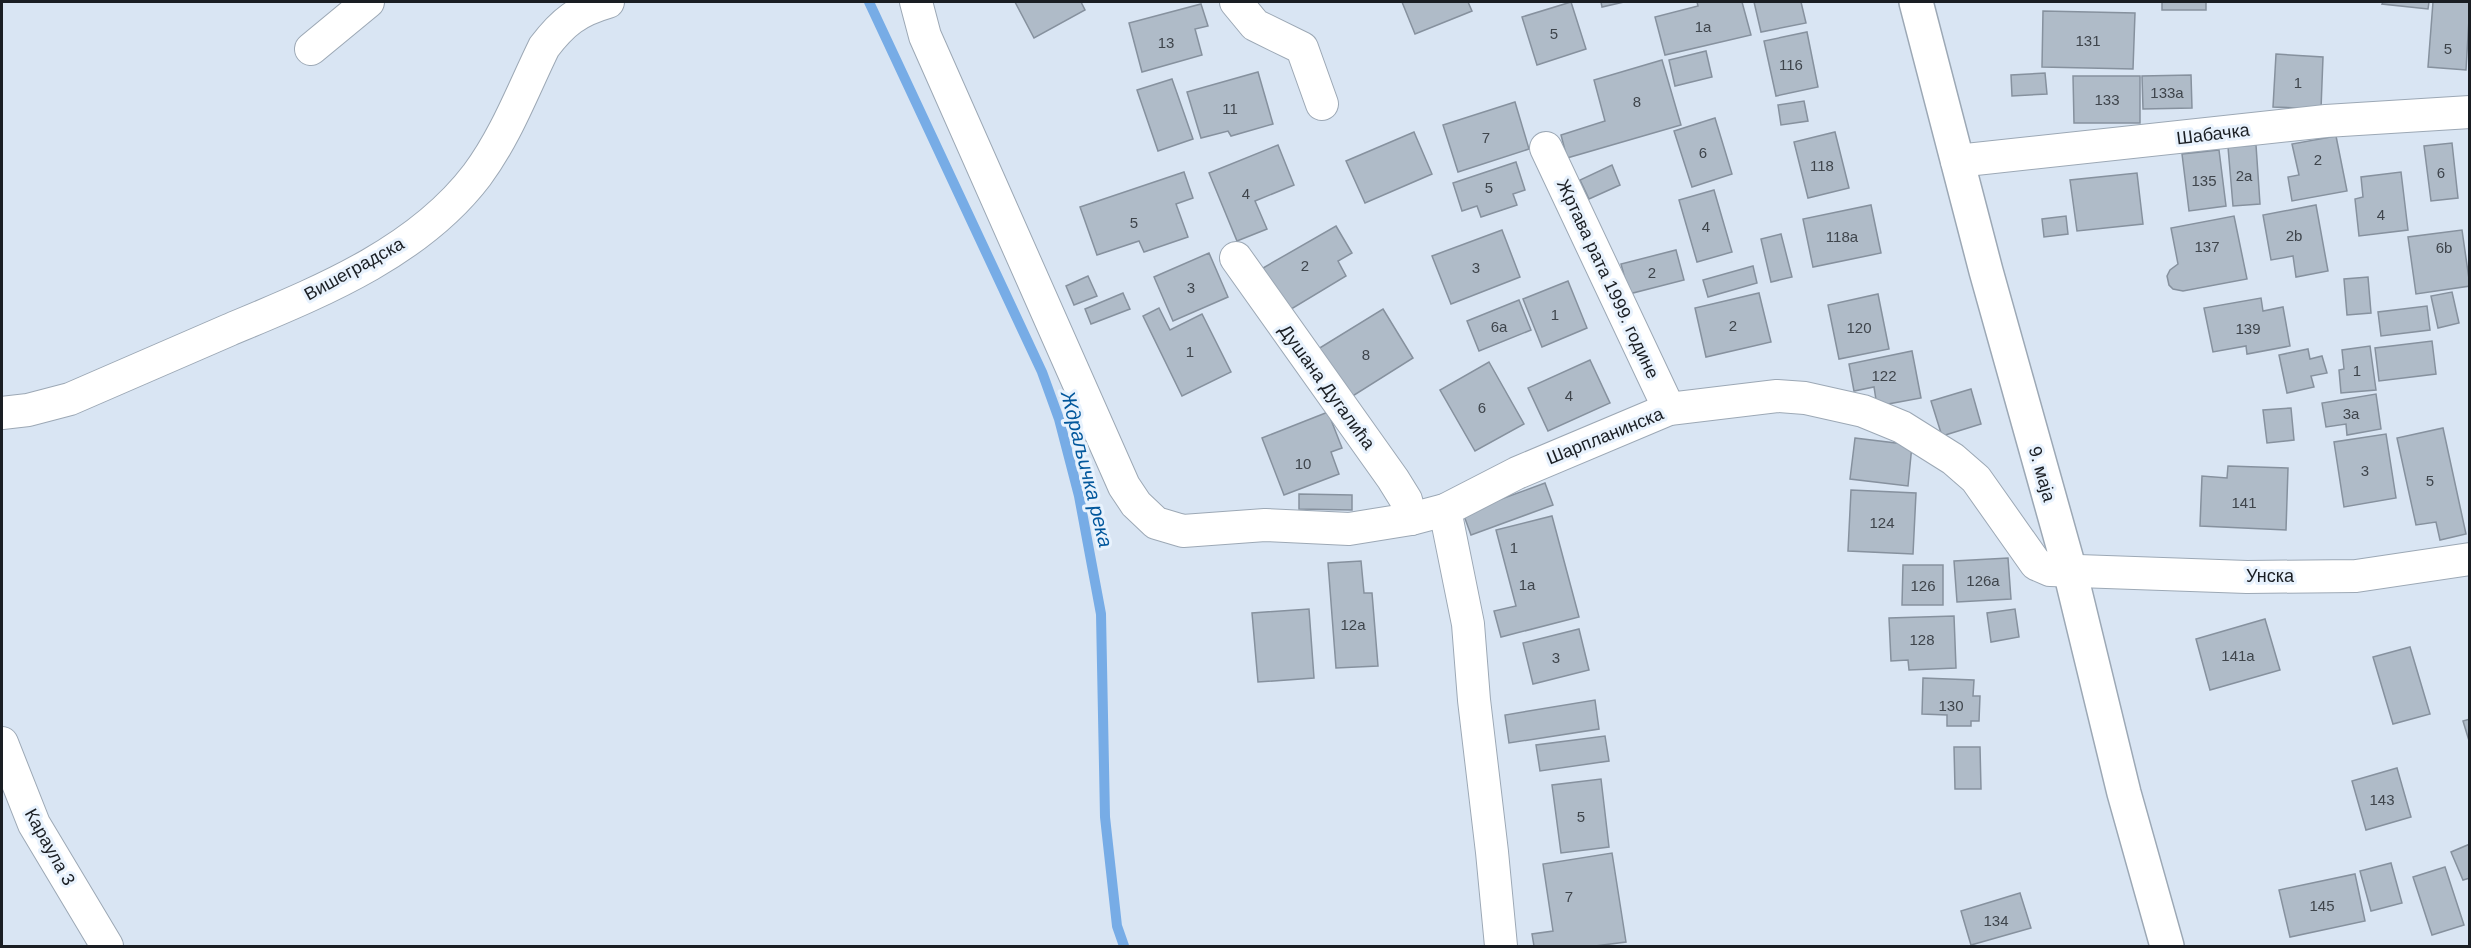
<svg xmlns="http://www.w3.org/2000/svg" width="2471" height="948" font-family="Arial,sans-serif">
	<rect width="100%" height="100%" fill="#d9e5f3"/>
	<g fill="none" stroke-linecap="round" stroke-linejoin="round">
		<path stroke="#77ace6" stroke-width="10" d="M869 2 1042 372 1059 419 1079 496 1101 614 1105 817 1117 926 1124 946"/>
	</g>
	<g fill="#afbbc8" stroke="#86919e" stroke-width="1.5">
		<path d="M1015 2H1081L1085 10 1034 38Z"/>
		<path d="M1402 2H1468L1472 11 1415 34Z"/>
		<path d="M1571 2 1586 49 1537 65 1522 17Z"/>
		<path d="M1601 2H1624L1602 7Z"/>
		<path d="M1697 2H1742L1751 35 1665 55 1655 17 1698 6Z"/>
		<path d="M1754 2H1801L1806 23 1761 32Z"/>
		<rect x="2162" y="2" width="44" height="8"/>
		<path d="M2383 2H2429L2428 9 2382 4Z"/>
		<path d="M2433 2H2470L2466 70 2428 67Z"/>
		<path d="M1201 4 1208 26 1195 29 1202 55 1142 72 1129 23Z"/>
		<path d="M2043 11 2135 13 2133 69 2042 67Z"/>
		<path d="M1807 32 1818 87 1776 96 1764 41Z"/>
		<path d="M1706 51 1712 77 1675 86 1669 60Z"/>
		<path d="M2276 54 2323 57 2321 109 2273 107Z"/>
		<path d="M1662 60 1681 125 1567 158 1561 135 1605 121 1594 80Z"/>
		<path d="M1258 72 1273 124 1231 136 1228 131 1201 138 1187 92Z"/>
		<path d="M2045 73 2047 94 2012 96 2011 75Z"/>
		<path d="M2191 75 2192 108 2143 109 2142 76Z"/>
		<path d="M2073 76H2140V123H2074Z"/>
		<path d="M1172 79 1193 139 1158 151 1137 90Z"/>
		<path d="M1804 101 1808 121 1781 125 1778 105Z"/>
		<path d="M1515 102 1529 149 1458 172 1443 125Z"/>
		<path d="M1715 118 1732 174 1692 187 1674 131Z"/>
		<path d="M1414 132 1432 174 1365 203 1346 161Z"/>
		<path d="M1835 132 1849 188 1808 198 1794 142Z"/>
		<path d="M2336 136 2347 191 2292 201 2288 177 2299 175 2292 144Z"/>
		<path d="M2452 143 2458 198 2431 201 2424 146Z"/>
		<path d="M1278 145 1294 185 1255 201 1267 229 1237 241 1209 173Z"/>
		<path d="M2256 145 2260 204 2233 206 2228 147Z"/>
		<path d="M2219 150 2226 206 2189 211 2182 154Z"/>
		<path d="M1516 162 1525 190 1513 194 1517 205 1481 217 1477 206 1462 211 1453 183Z"/>
		<path d="M1612 165 1620 185 1589 199 1580 180Z"/>
		<path d="M1184 172 1193 198 1176 204 1188 237 1144 252 1139 241 1097 255 1080 207Z"/>
		<path d="M2401 172 2408 230 2359 236 2355 199 2363 197 2361 177Z"/>
		<path d="M2137 173 2143 224 2077 231 2070 180Z"/>
		<path d="M1714 190 1732 252 1697 262 1679 200Z"/>
		<path d="M1871 205 1881 253 1813 267 1803 219Z"/>
		<path d="M2316 205 2328 271 2296 277 2293 256 2271 260 2263 215Z"/>
		<path d="M2066 216 2068 234 2044 237 2042 219Z"/>
		<path d="M2234 216 2247 279 2183 291 2173 289 2169 285 2167 276 2170 270 2178 264 2171 228Z"/>
		<path d="M1336 226 1352 253 1338 261 1346 276 1288 311 1263 268Z"/>
		<path d="M1502 230 1520 277 1451 304 1432 256Z"/>
		<path d="M2462 230 2470 286 2416 294 2408 237Z"/>
		<path d="M1781 234 1792 277 1771 282 1761 239Z"/>
		<path d="M1676 250 1684 280 1629 294 1621 264Z"/>
		<path d="M1209 253 1228 297 1173 321 1154 277Z"/>
		<path d="M1753 266 1757 283 1708 297 1703 280Z"/>
		<path d="M1088 276 1097 296 1074 305 1066 286Z"/>
		<path d="M2368 277 2371 313 2347 315 2344 279Z"/>
		<path d="M1568 281 1587 328 1542 347 1523 299Z"/>
		<path d="M2452 292 2459 323 2438 328 2431 296Z"/>
		<path d="M1123 293 1130 309 1091 324 1085 309Z"/>
		<path d="M1759 293 1771 342 1706 357 1695 308Z"/>
		<path d="M1878 294 1889 349 1839 359 1828 305Z"/>
		<path d="M2261 298 2263 311 2283 307 2290 346 2247 354 2246 346 2213 352 2204 308Z"/>
		<path d="M1519 300 1531 330 1479 351 1467 321Z"/>
		<path d="M2427 306 2430 330 2381 336 2378 312Z"/>
		<path d="M1159 308 1170 330 1202 314 1231 372 1182 396 1143 316Z"/>
		<path d="M1383 309 1413 358 1348 399 1318 349Z"/>
		<path d="M2432 341 2436 374 2379 381 2375 348Z"/>
		<path d="M2370 346 2376 390 2341 393 2339 370 2344 369 2342 350Z"/>
		<path d="M2308 349 2310 359 2322 356 2327 373 2311 376 2314 387 2287 393 2279 355Z"/>
		<path d="M1912 351 1921 398 1877 406 1874 387 1854 391 1849 364Z"/>
		<path d="M1590 360 1610 403 1548 431 1528 388Z"/>
		<path d="M1489 362 1524 424 1475 451 1440 390Z"/>
		<path d="M1971 389 1981 424 1942 436 1931 401Z"/>
		<path d="M2376 394 2381 429 2347 435 2346 424 2326 427 2322 403Z"/>
		<path d="M2291 408 2294 440 2267 443 2263 410Z"/>
		<path d="M1328 412 1342 448 1331 452 1339 474 1284 495 1262 438Z"/>
		<path d="M2443 428 2466 534 2440 540 2436 522 2416 525 2397 438Z"/>
		<path d="M2386 434 2396 498 2344 507 2334 442Z"/>
		<path d="M1855 438 1912 445 1908 486 1850 479Z"/>
		<path d="M2228 466 2288 468 2286 530 2200 526 2202 476 2227 478Z"/>
		<path d="M1545 483 1553 505 1471 535 1463 513Z"/>
		<path d="M1851 490 1916 493 1913 554 1848 551Z"/>
		<path d="M1299 494 1352 495V510L1299 509Z"/>
		<path d="M1552 516 1579 617 1501 637 1494 611 1516 606 1496 530Z"/>
		<path d="M2008 558 2011 599 1957 602 1954 561Z"/>
		<path d="M1361 561 1364 593H1372L1378 666 1336 668 1328 563Z"/>
		<path d="M1903 565H1943V605H1902Z"/>
		<path d="M1309 609 1314 678 1258 682 1252 613Z"/>
		<path d="M2015 609 2019 637 1991 642 1987 613Z"/>
		<path d="M1954 616 1956 668 1909 670 1908 660 1891 661 1889 618Z"/>
		<path d="M2265 619 2280 670 2210 690 2196 639Z"/>
		<path d="M1579 629 1589 670 1533 684 1523 643Z"/>
		<path d="M2410 647 2430 714 2393 724 2373 657Z"/>
		<path d="M1923 678 1974 680 1973 696H1980L1979 721H1971V726H1947V715L1922 714Z"/>
		<path d="M1595 700 1599 729 1509 743 1505 715Z"/>
		<path d="M2470 719V744L2463 721Z"/>
		<path d="M1605 736 1609 761 1540 771 1536 745Z"/>
		<path d="M1954 747H1980L1981 789H1955Z"/>
		<path d="M2397 768 2411 817 2366 830 2352 781Z"/>
		<path d="M1601 779 1609 847 1561 853 1552 785Z"/>
		<path d="M2470 844V878L2463 880 2451 852Z"/>
		<path d="M1612 853 1626 942 1595 946H1534L1532 934 1553 931 1543 864Z"/>
		<path d="M2391 863 2402 903 2371 911 2360 871Z"/>
		<path d="M2445 867 2464 925 2432 935 2413 877Z"/>
		<path d="M2355 874 2365 921 2290 937 2279 890Z"/>
		<path d="M2020 893 2031 928 1971 945 1961 911Z"/>
	</g>
	<g fill="none" stroke-linecap="round" stroke-linejoin="round">
		<defs>
			<g id="street">
				<path d="M916 2 925 36 1124 486 1136 504 1156 523 1183 531 1265 525 1349 529 1411 519 1445 510 1517 473 1669 409 1777 396 1805 398 1863 411 1902 427 1953 459 1976 479 2036 564 2050 570 2247 577 2356 576 2470 559"/>
				<path d="M1236 2 1255 25 1302 48 1322 104"/>
				<path d="M311 49 368 2"/>
				<path d="M1546 148 1669 409"/>
				<path d="M1957 161 2326 121 2470 112"/>
				<path d="M1236 258 1393 479 1406 500 1411 519"/>
				<path d="M2 413 28 410 70 399C123 376 176 353 229 330 317 293 417 254 477 175 506 136 523 90 544 47 563 22 577 11 608 2"/>
				<path d="M1445 510 1468 624 1474 700 1492 852 1501 946"/>
				<path d="M2 743 34 824 107 946"/>
			</g>
			<path id="secondary" d="M1916 2 1986 271 2070 571 2124 793 2167 946"/>
		</defs>
		<use href="#street" stroke="#9ca8b5" stroke-width="34"/>
		<use href="#secondary" stroke="#9ca8b5" stroke-width="36"/>
		<use href="#street" stroke="#fff" stroke-width="32"/>
		<use href="#secondary" stroke="#fff" stroke-width="33"/>
	</g>
	<g text-anchor="middle" dominant-baseline="central" stroke-width="6" stroke-linejoin="round" paint-order="stroke">
		<g font-size="15" fill="#3f454c">
			<text x="1703" y="26">1a</text>
			<text x="1554" y="33">5</text>
			<text x="2088" y="40">131</text>
			<text x="1166" y="42">13</text>
			<text x="2448" y="48">5</text>
			<text x="1791" y="64">116</text>
			<text x="2298" y="82">1</text>
			<text x="2167" y="92">133a</text>
			<text x="2107" y="99">133</text>
			<text x="1637" y="101">8</text>
			<text x="1230" y="108">11</text>
			<text x="1486" y="137">7</text>
			<text x="1703" y="152">6</text>
			<text x="2318" y="159">2</text>
			<text x="1822" y="165">118</text>
			<text x="2441" y="172">6</text>
			<text x="2244" y="175">2a</text>
			<text x="2204" y="180">135</text>
			<text x="1489" y="187">5</text>
			<text x="1246" y="193">4</text>
			<text x="2381" y="214">4</text>
			<text x="1134" y="222">5</text>
			<text x="1706" y="226">4</text>
			<text x="2294" y="235">2b</text>
			<text x="1842" y="236">118a</text>
			<text x="2207" y="246">137</text>
			<text x="2444" y="247">6b</text>
			<text x="1305" y="265">2</text>
			<text x="1476" y="267">3</text>
			<text x="1652" y="272">2</text>
			<text x="1191" y="287">3</text>
			<text x="1555" y="314">1</text>
			<text x="1733" y="325">2</text>
			<text x="1499" y="326">6a</text>
			<text x="1859" y="327">120</text>
			<text x="2248" y="328">139</text>
			<text x="1190" y="351">1</text>
			<text x="1366" y="354">8</text>
			<text x="2357" y="370">1</text>
			<text x="1884" y="375">122</text>
			<text x="1569" y="395">4</text>
			<text x="1482" y="407">6</text>
			<text x="2351" y="413">3a</text>
			<text x="1303" y="463">10</text>
			<text x="2365" y="470">3</text>
			<text x="2430" y="480">5</text>
			<text x="2244" y="502">141</text>
			<text x="1882" y="522">124</text>
			<text x="1514" y="547">1</text>
			<text x="1983" y="580">126a</text>
			<text x="1527" y="584">1a</text>
			<text x="1923" y="585">126</text>
			<text x="1353" y="624">12a</text>
			<text x="1922" y="639">128</text>
			<text x="2238" y="655">141a</text>
			<text x="1556" y="657">3</text>
			<text x="1951" y="705">130</text>
			<text x="2382" y="799">143</text>
			<text x="1581" y="816">5</text>
			<text x="1569" y="896">7</text>
			<text x="2322" y="905">145</text>
			<text x="1996" y="920">134</text>
		</g>
		<g font-size="18" fill="#1a1e23" stroke="#e8f2fd">
			<text transform="translate(2213 134) rotate(-7)">Шабачка</text>
			<text transform="translate(354 269) rotate(-29)">Вишеградска</text>
			<text transform="translate(1608 279) rotate(65)">Жртава рата 1999. године</text>
			<text transform="translate(1327 387) rotate(54)">Душана Дугалића</text>
			<text transform="translate(1605 436) rotate(-22)">Шарпланинска</text>
			<text transform="translate(2042 474) rotate(74)">9. маја</text>
			<text x="2270" y="576">Унска</text>
			<text transform="translate(50 847) rotate(61)">Караула 3</text>
		</g>
		<g font-size="20" font-style="italic" fill="#02579c" stroke="#e8f2fd">
			<text transform="translate(1087 469) rotate(76)">Ждраљичка река</text>
		</g>
	</g>
	<rect width="2471" height="948" fill="none" stroke="#1a1e23" stroke-width="6"/>
</svg>
